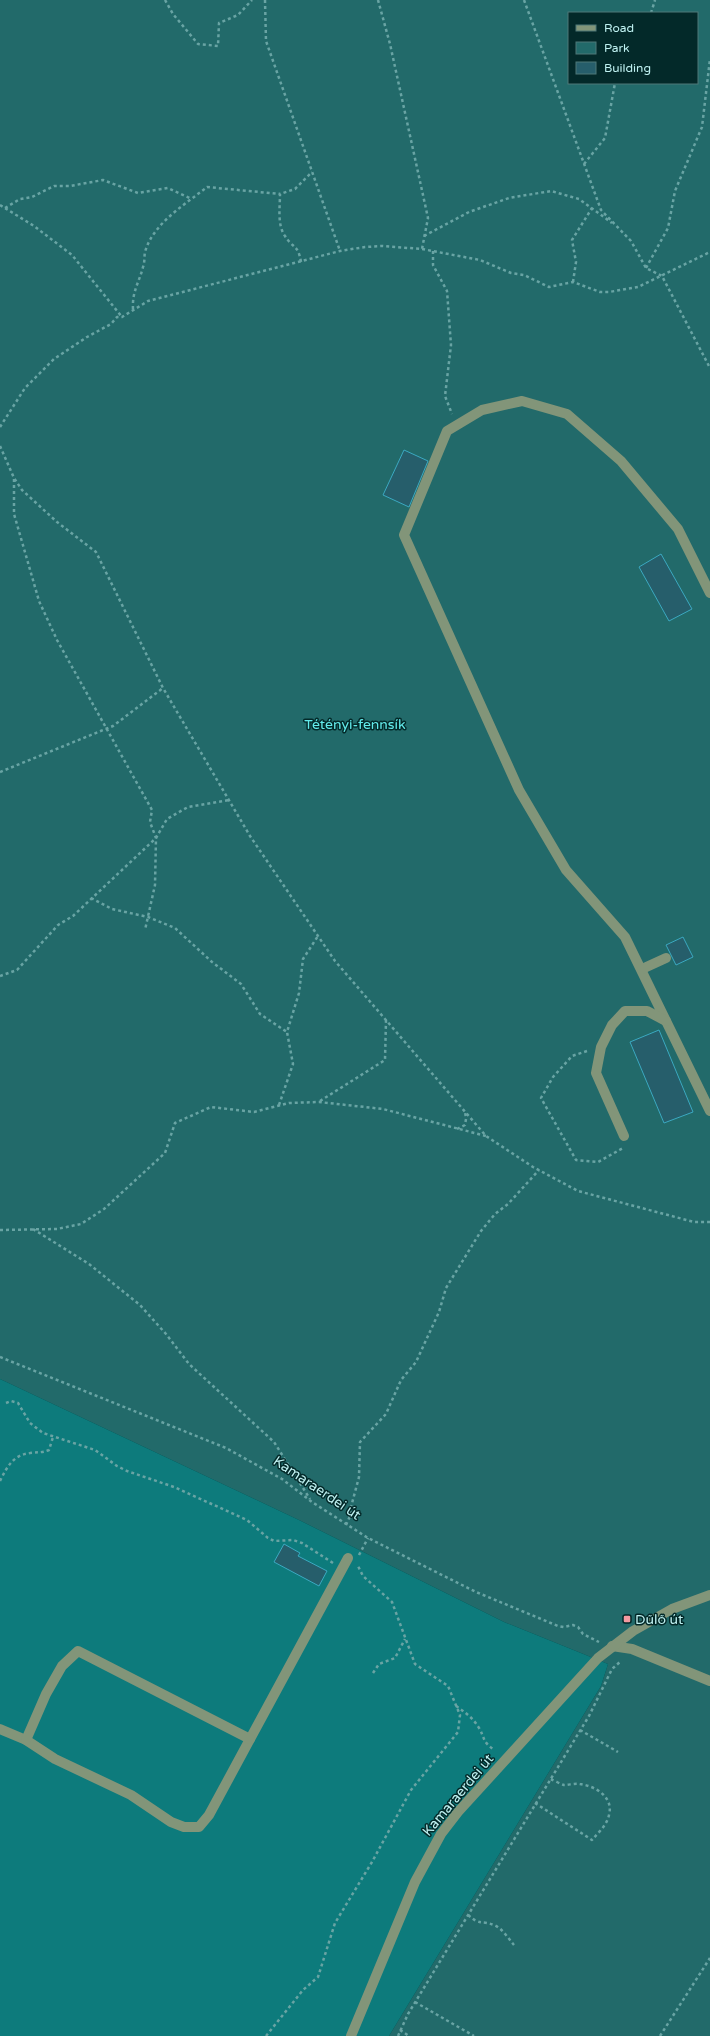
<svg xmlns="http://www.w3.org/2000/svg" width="710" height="2036" font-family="'Varela Round',sans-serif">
	<rect width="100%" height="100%" fill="#004646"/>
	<path fill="#226a6a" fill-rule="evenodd" d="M0 0H710V2036H389L601 1686 608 1664 504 1622 301 1521 0 1379ZM569 13H697V83H569Z"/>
	<path fill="#0d7b7c" d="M0 1379 301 1521 504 1622 608 1664 601 1686 389 2036H0Z"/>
	<g fill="#265e6b" stroke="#3ba9c1">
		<path d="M404 450 428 461 409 507 383 495Z"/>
		<path d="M661 554 692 609 669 621 639 567Z"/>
		<path d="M683 937 693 957 676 965 666 945Z"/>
		<path d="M659 1030 693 1112 664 1123 630 1042Z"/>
		<path d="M284 1544 300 1553 298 1556 327 1571 319 1586 274 1562Z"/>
	</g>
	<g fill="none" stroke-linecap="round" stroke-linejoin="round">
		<g stroke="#69a4a4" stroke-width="2.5" stroke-dasharray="3 3" stroke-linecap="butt">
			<path d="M165 0 173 14 198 44 218 46 219 23 238 15 252 0"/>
			<path d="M265 0 266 41 340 251"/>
			<path d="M378 0 390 44 428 218 422 249"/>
			<path d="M524 0 601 210 631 241 646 268 662 276 710 368"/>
			<path d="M651 13 655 0"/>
			<path d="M584 164 605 138 615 83"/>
			<path d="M0 205 34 226 72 255 122 317"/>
			<path d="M5 208 20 199 32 197 54 186H70L103 180 138 193 168 188 192 199"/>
			<path d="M424 236 469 212 509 198 551 191 579 199 612 223"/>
			<path d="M433 251V265L447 291 451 345 445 396 452 414"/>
			<path d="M301 262C298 244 293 249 285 236 277 225 280 207 280 194L295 189 312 172"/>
			<path d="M646 268 668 228 675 191 702 127 710 59"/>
			<path d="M573 282 576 262 572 240 592 208"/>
			<path d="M133 309C132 291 139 283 143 267 145 262 144 257 145 252 153 223 186 204 207 187L280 194"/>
			<path d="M0 427 25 388 54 359 87 337 111 324 117 317H122L148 301 340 251 365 247 382 246 422 249 480 260 511 273 524 275 549 287 573 282 600 292H609L638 287 710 252"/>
			<path d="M0 446 14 478 22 490 57 522 96 552 163 688 250 836 335 961 486 1136 533 1167 578 1191 694 1222H710"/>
			<path d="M14 479V514L39 601 57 640 152 810 150 822 156 838 155 885 145 930"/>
			<path d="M0 772 113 726 163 688"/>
			<path d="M91 898 112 909 148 917 175 928 212 962 241 984 260 1014 287 1032"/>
			<path d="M0 976 17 970 58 925 73 916 156 838 167 819 188 807 229 800"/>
			<path d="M587 1051 572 1056 553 1077 541 1098 576 1160 598 1162 623 1148"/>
			<path d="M320 1101 385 1060 386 1020"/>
			<path d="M279 1105 293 1064 287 1032 299 993 303 959 318 936"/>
			<path d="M457 1129 465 1125 466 1119 465 1111"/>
			<path d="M33 1229 89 1264 140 1305 166 1334 189 1364 274 1442 310 1499"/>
			<path d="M0 1230 57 1229 81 1224 104 1209 165 1153 175 1123 211 1107 254 1112 289 1103 319 1102 383 1109 486 1136"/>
			<path d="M0 1357 226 1448 282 1479 312 1502 368 1538 476 1592 558 1626 564 1627 573 1625 578 1627 583 1634 599 1642"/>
			<path d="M6 1403 11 1401 18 1403 30 1423 43 1433 95 1450 117 1466 127 1471 174 1487 247 1520 268 1538 274 1541 293 1540 302 1543 333 1563"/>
			<path d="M0 1481C7 1467 13 1455 30 1453 37 1452 42 1453 49 1450L53 1437"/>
			<path d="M346 1525 351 1514V1507L359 1477 360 1442 386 1414 401 1380 416 1362 439 1312 446 1288 481 1231 495 1214 508 1204 539 1170"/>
			<path d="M359 1555 368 1538"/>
			<path d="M373 1673 379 1664 395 1658 405 1639"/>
			<path d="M456 1706C465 1712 474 1719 479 1728 485 1738 482 1741 493 1749"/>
			<path d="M580 1730 618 1752"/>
			<path d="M535 1803 592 1840C598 1833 607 1825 609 1815 614 1797 595 1786 580 1784 575 1783 569 1785 564 1785 560 1784 554 1780 550 1779"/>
			<path d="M468 1915C481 1926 481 1920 494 1925 502 1928 508 1938 514 1945"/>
			<path d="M415 2002 474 2036"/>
			<path d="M400 2030 409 2036"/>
			<path d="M266 2036 303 1990 318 1977 335 1923 372 1862 411 1790 458 1732 460 1715 448 1686 415 1664 392 1602 363 1576 358 1566"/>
			<path d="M398 2036 408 2014 589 1716 612 1669 621 1661"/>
			<path d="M660 2036 710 1958"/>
		</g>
		<g stroke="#829579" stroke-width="10">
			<path d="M710 593 678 529 621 461 567 414 522 401 482 410 447 431 404 535 519 790 566 870 625 937 710 1111"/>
			<path d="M642 969 666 958"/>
			<path d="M624 1136 596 1073 601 1047 612 1025 625 1011H647L666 1021"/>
			<path d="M612 1646 632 1649 710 1681"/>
			<path d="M0 1729 26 1740 55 1759 131 1795 171 1822 184 1827H199L209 1815 348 1558"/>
			<path d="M26 1740 46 1694 62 1666 78 1651 250 1739"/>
			<path d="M351 2036 415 1882 441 1834 458 1812 598 1658 633 1631 672 1609 710 1595"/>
		</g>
	</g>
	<rect fill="#f49aa1" stroke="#032929" stroke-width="1.5" x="623" y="1615" width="8" height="8" rx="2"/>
	<g text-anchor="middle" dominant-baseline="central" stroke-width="3" stroke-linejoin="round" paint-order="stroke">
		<g font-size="14" fill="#63ebeb" stroke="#032929">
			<text x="355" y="724">Tétényi-fennsík</text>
		</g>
		<g font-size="14" fill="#bff1f1" stroke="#032929">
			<text transform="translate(317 1488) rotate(34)">Kamaraerdei út</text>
			<text transform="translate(458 1795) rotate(-50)">Kamaraerdei út</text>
		</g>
		<g font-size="14" fill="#bff1f1" stroke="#032929" text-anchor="start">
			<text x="635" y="1619">Dűlő út</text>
		</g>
	</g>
	<rect x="568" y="12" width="130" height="72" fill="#032929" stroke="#4e7979"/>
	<rect x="576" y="25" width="20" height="6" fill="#829579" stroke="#4e7979"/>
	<text x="604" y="32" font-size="12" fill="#bff1f1">Road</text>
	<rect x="576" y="42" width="20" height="12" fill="#226a6a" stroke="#4e7979"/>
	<text x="604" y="52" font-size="12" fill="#bff1f1">Park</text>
	<rect x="576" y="62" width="20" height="12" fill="#265e6b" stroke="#4e7979"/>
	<text x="604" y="72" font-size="12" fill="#bff1f1">Building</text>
</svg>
